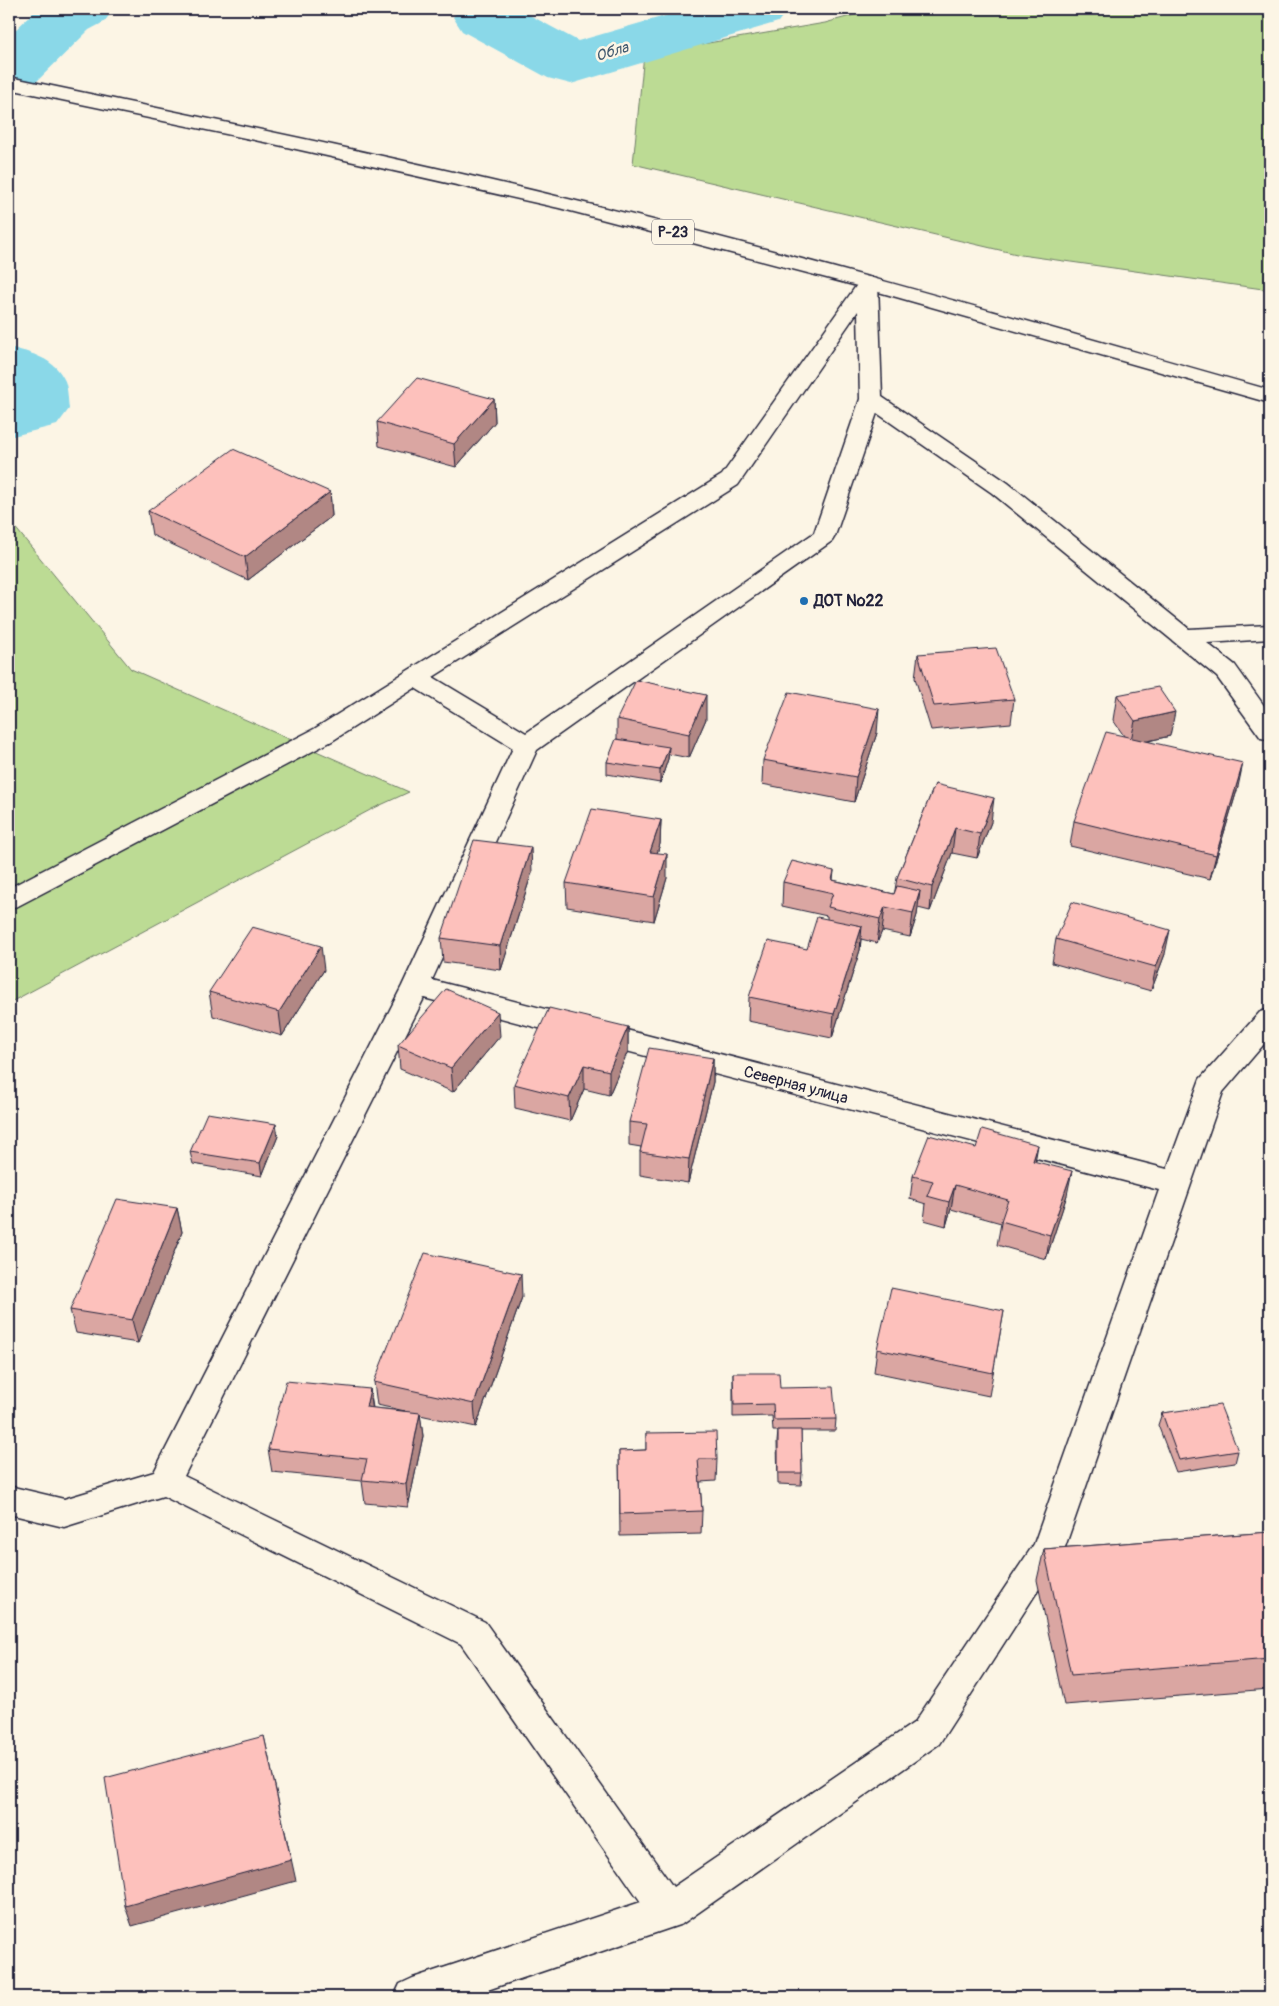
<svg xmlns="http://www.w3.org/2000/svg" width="1279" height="2006" font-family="Pangolin,sans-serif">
	<rect width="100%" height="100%" fill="#fcf5e5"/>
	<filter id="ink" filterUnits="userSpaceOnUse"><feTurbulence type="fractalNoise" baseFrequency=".02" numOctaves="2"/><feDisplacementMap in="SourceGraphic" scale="10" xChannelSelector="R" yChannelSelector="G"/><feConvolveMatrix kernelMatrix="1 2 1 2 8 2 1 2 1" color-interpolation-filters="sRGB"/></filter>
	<g filter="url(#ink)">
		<g fill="#bcdb94" stroke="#6f7e68">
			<path d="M876 9H1270V290L1021 255 633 164 644 54 825 23Z"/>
			<path d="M9 520 131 669 409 792 372 809 9 1003Z"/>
		</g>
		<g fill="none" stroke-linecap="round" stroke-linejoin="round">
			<g fill="#8ad8e8" fill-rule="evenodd">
				<path d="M37 9H114L104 22 89 30 32 86 9 92V36Z"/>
				<path d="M459 9H524L522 11 578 41 689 9H788L778 22 571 84 548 78 462 31 453 17Z"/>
				<path d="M9 347C31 353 55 358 65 381 68 389 68 401 69 409L57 425 9 437Z"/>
			</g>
			<defs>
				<path id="minor" d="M868 277 875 279 878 283 882 397 1008 483 1189 629 1270 625V639L1207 643 1235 665 1270 714V740L1261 738 1217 677 992 493 877 413 835 536 832 541 537 750 432 980 1167 1169 1200 1079 1260 1012 1270 1009V1037L1223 1092 1064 1550 939 1744 682 1924 467 1997H394L400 1984 413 1978 641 1902 461 1644 163 1496 64 1527 9 1514V1486L64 1499 154 1472 402 986 513 748 415 688 332 741 18 906 9 908V888L314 729 722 475 861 279ZM858 311 860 399 814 533 526 733 433 677 738 485ZM424 998 1159 1190 1034 1544 915 1722 673 1887 485 1622 184 1476Z"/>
				<path id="major" d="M9 77C194 116 380 153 564 198 801 255 1036 324 1270 390V403L861 287 559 208 269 143 9 89Z"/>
			</defs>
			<use href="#minor" stroke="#22223b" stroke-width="3"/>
			<use href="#major" stroke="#22223b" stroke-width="3"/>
			<use href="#minor" fill="#fcf5e5" fill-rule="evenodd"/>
			<use href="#major" fill="#fcf5e5" fill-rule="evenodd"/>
		</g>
		<g fill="#daa6a2" stroke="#22223b">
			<path d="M494 399 495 422 456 467 379 446 377 422Z"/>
			<path d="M330 492 332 516 248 580 152 535 148 511Z"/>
			<path d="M918 654 1014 699 1011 723 931 730 915 678Z"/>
			<path d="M1117 695 1170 736 1148 741 1238 787 1210 879 1070 846 1074 821 1124 736 1113 720Z"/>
			<path d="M617 719H706L689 758 669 754 668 759 660 783 607 774V762L617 739Z"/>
			<path d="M877 733 854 802 762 784 763 760Z"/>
			<path d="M935 784 991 822 977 858 952 853 930 911 918 908 917 915 910 937 882 931 877 943 861 939 860 950 832 1038 748 1021 749 997 807 949 827 919V916L782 906 783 882 834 871 833 880 894 894 895 890 897 878Z"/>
			<path d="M661 820 660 844 657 853 667 878 654 921 567 907 566 883Z"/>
			<path d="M532 872 501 970 443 962 441 938Z"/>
			<path d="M1056 939 1165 954 1151 991 1052 963Z"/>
			<path d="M324 970 282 1036 213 1016 209 992Z"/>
			<path d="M628 1027V1051L609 1095 584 1089 570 1121 515 1108 514 1084Z"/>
			<path d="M500 1036 453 1092 400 1069 398 1045Z"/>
			<path d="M713 1058V1082L688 1183 640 1175V1152L641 1147 629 1145V1122Z"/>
			<path d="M278 1136 262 1176 193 1164 190 1152Z"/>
			<path d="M976 1148 1035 1161 1067 1195 1046 1259 997 1245 1001 1223 951 1209 946 1226 924 1220 926 1204 910 1199 913 1176Z"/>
			<path d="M177 1208 182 1232 138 1343 76 1333 70 1310Z"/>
			<path d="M522 1297 476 1427 420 1415 423 1436 408 1507 365 1503 362 1481 272 1472 268 1449 370 1389 373 1408 405 1411 377 1405 374 1382Z"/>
			<path d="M1004 1311 989 1396 874 1372 877 1349Z"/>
			<path d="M733 1373 780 1388 836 1419 835 1431H801L802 1473 801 1485 778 1484 777 1442 778 1431H773L772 1416 733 1417Z"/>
			<path d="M1162 1413 1238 1451 1235 1463 1176 1472 1158 1425Z"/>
			<path d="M646 1433 717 1459 716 1481 700 1482 702 1511 701 1534 620 1536 619 1451 646 1450Z"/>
			<path d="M1270 1532V1689L1064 1705 1037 1580 1044 1549Z"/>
		</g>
		<g fill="#b18784" stroke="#22223b">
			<path d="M494 399 495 422 456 467 454 444Z"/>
			<path d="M330 492 332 516 248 580 245 557Z"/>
			<path d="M706 695V719L689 758V734Z"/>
			<path d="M879 709 877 733 854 802 856 777Z"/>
			<path d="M1175 712 1170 736 1130 745 1135 721Z"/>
			<path d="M669 747 668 759 660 783V770Z"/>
			<path d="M1243 763 1238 787 1210 879 1216 855Z"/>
			<path d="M994 798 991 822 977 858 980 834Z"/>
			<path d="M661 820 660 844 650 876V852Z"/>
			<path d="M955 828 952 853 930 911 932 887Z"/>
			<path d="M531 847 532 872 501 970 500 946Z"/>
			<path d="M667 854V878L654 921V897Z"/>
			<path d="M920 891 917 915 910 937 913 913Z"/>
			<path d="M885 907 882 931 877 943 880 919Z"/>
			<path d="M862 926 860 950 832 1038 834 1014Z"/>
			<path d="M1170 930 1165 954 1151 991 1156 967Z"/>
			<path d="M321 946 324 970 282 1036 279 1012Z"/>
			<path d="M498 1012 500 1036 453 1092 451 1068Z"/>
			<path d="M628 1027V1051L609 1095V1071Z"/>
			<path d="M713 1058V1082L688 1183 689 1159Z"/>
			<path d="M584 1065V1089L570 1121 569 1098Z"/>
			<path d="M276 1124 278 1136 262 1176 260 1163Z"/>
			<path d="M1038 1145 1034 1168 1033 1161Z"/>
			<path d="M1072 1171 1067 1195 1046 1259 1050 1235Z"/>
			<path d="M955 1185 951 1209 946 1226 949 1202Z"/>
			<path d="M177 1208 182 1232 138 1343 132 1320Z"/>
			<path d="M521 1274 522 1297 476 1427 474 1404Z"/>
			<path d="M370 1389 373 1412 366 1407Z"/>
			<path d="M420 1413 423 1436 408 1507 406 1484Z"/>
			<path d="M264 1736 296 1881 132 1926 125 1906Z"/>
		</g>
		<g fill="#fdc1bc" stroke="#22223b">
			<path d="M417 378 494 399 454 444 377 422Z"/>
			<path d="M233 449 330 492 245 557 148 511Z"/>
			<path d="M996 648 1014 699 934 706 918 654Z"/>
			<path d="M636 680 706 695 689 734 617 719Z"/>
			<path d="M1158 687 1175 712 1135 721 1117 695Z"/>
			<path d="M789 692 879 709 856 777 763 760Z"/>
			<path d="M1106 732 1243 763 1216 855 1074 821Z"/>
			<path d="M616 739 669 747 660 770 607 762Z"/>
			<path d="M935 784 994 798 980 834 955 828 932 887 897 878Z"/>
			<path d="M592 809 661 820 650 852 667 854 654 897 566 883Z"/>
			<path d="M474 840 531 847 500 946 441 938Z"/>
			<path d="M792 861 834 871 832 880 894 894 897 886 920 891 913 913 885 907 880 919 828 907 833 893 783 882Z"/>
			<path d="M1072 902 1170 930 1156 967 1056 939Z"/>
			<path d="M817 917 862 926 834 1014 749 997 768 941 807 949Z"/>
			<path d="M252 927 321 946 279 1012 209 992Z"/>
			<path d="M446 989 498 1012 451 1068 398 1045Z"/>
			<path d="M549 1008 628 1027 609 1071 584 1065 569 1098 514 1084Z"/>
			<path d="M649 1048 713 1058 689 1159 640 1152 647 1124 629 1122Z"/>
			<path d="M207 1113 276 1124 260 1163 190 1152Z"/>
			<path d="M982 1129 1038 1145 1033 1161 1072 1171 1050 1235 1001 1221 1008 1200 955 1185 949 1202 927 1196 933 1181 913 1176 929 1135 976 1148Z"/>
			<path d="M117 1199 177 1208 132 1320 70 1310Z"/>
			<path d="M425 1253 521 1274 474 1404 374 1382Z"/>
			<path d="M891 1288 1004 1311 993 1373 877 1349Z"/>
			<path d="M733 1373H779L780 1388 833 1387 836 1419 774 1420 773 1404 734 1405Z"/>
			<path d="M286 1381 370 1389 366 1407 420 1413 406 1484 362 1480 367 1459 268 1449Z"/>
			<path d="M1220 1405 1238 1451 1179 1460 1162 1413Z"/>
			<path d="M778 1430H801L802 1473H778Z"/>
			<path d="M716 1432 717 1459H698L702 1511 620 1514 619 1451 646 1450V1433Z"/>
			<path d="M1270 1532V1659L1071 1675 1044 1549Z"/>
			<path d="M264 1736 291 1860 125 1906 105 1778Z"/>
		</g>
	</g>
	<circle fill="#1f6fb2" stroke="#fcf5e5" stroke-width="2" cx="804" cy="601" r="5"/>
	<g text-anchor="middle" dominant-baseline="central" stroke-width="5" stroke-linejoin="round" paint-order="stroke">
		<g font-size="15" font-style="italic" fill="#41596f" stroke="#fcf5e5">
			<text transform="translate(612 52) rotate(-17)">Обла</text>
		</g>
		<rect fill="#fcf5e5" stroke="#63616e" stroke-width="1" x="652" y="219.5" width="42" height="25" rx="4"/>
		<g font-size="15" font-weight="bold" fill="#22223b">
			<text x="673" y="232">Р-23</text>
		</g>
		<g font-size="16" font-weight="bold" fill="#22223b" stroke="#fcf5e5" text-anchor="start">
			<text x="814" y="601">ДОТ №22</text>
		</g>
		<g font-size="16" fill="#22223b" stroke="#fcf5e5">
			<text transform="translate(796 1085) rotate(15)">Северная улица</text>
		</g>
	</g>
	<rect width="1279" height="2006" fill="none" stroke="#fcf5e5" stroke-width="30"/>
	<rect x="15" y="15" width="1249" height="1976" fill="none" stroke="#22223b" stroke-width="2" filter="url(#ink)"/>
</svg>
